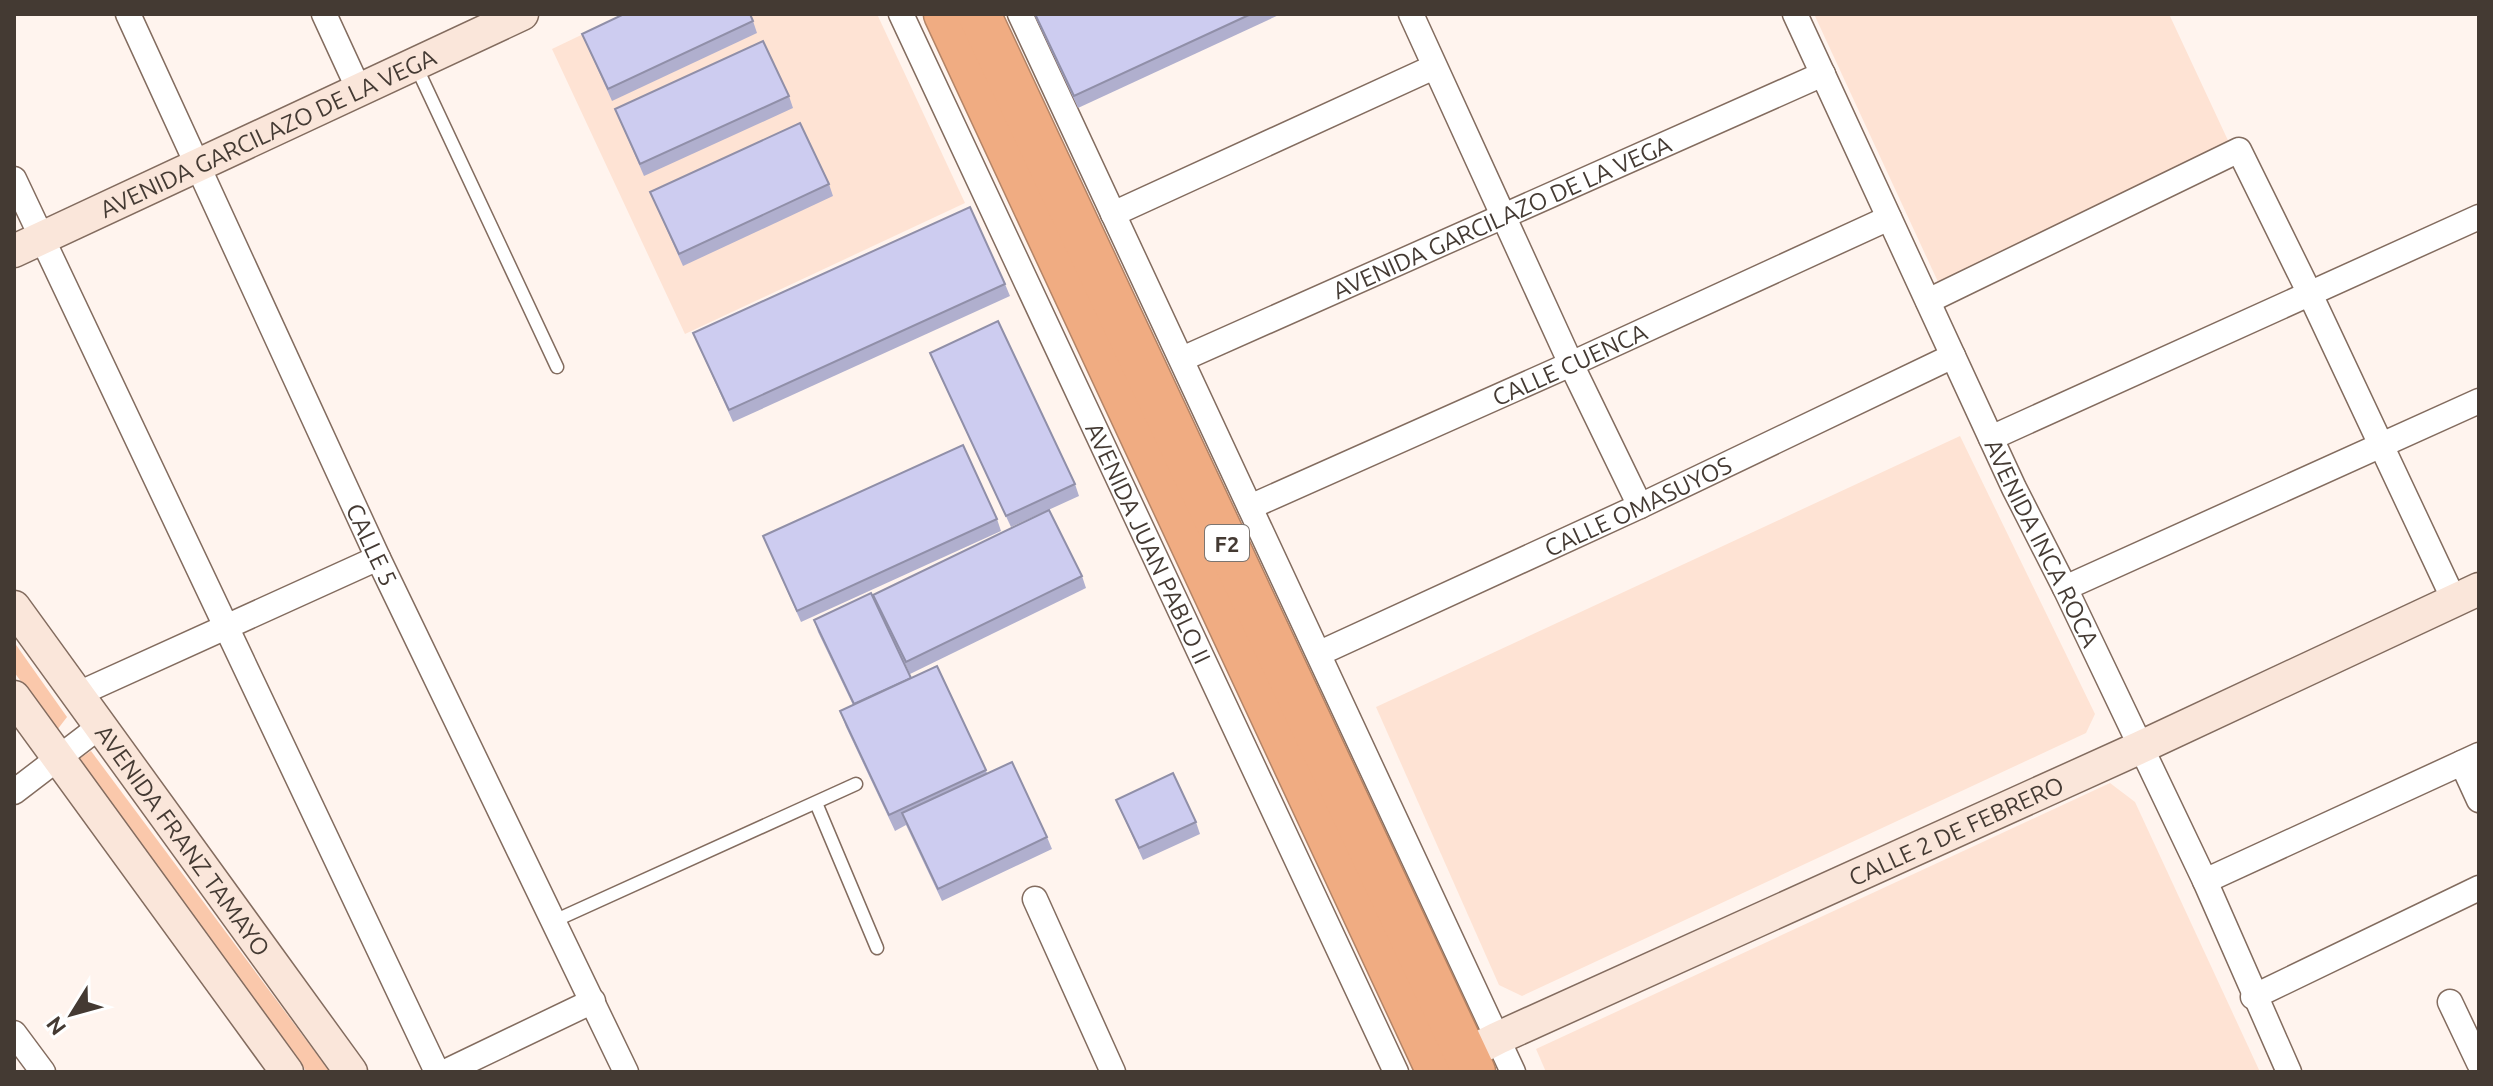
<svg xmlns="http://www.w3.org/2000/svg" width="2493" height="1086" font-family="Ubuntu,sans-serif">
	<rect width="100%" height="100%" fill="#fff4ee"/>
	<g fill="#fee3d4">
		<path d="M625 14H877L965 203 685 334 552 49Z"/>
		<path d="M1814 14H2169L2232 149 1939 284Z"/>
		<path d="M1960 436 2095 714 2086 733 1522 996 1499 985 1376 707Z"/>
		<path d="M2110 783 2135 802 2260 1072H1546L1536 1049Z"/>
	</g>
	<g fill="#fac8ab">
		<path d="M14 642 67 717 57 730 14 672Z"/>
		<path d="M91 751 330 1072H307L77 760Z"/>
	</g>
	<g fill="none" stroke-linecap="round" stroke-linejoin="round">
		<defs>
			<g id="lane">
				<path d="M415 64 557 367"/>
				<path d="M816 803 877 948"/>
				<path d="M554 921 856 784"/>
			</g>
			<g id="street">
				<path id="s1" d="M128 14 378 558 626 1072"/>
				<path d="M324 14 359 90"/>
				<path id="s2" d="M901 14 1396 1072"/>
				<path d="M1020 14 1513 1072"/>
				<path d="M1411 14 1571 364 1640 506"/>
				<path id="s3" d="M1795 14 2014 488 2065 588 2205 881 2289 1072"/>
				<path d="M14 179 437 1072"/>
				<path d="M1113 214 1434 67"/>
				<path d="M1928 301 2239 150 2310 294 2454 600"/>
				<path id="s4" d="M1182 359 1823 74"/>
				<path d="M1991 438 2479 217"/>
				<path id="s5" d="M1250 507 1571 364 1889 218"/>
				<path d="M2065 588 2479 401"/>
				<path id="s6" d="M1320 653 1640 506 1953 356"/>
				<path d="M78 697 87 690 378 558"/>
				<path d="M2462 763 2479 800"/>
				<path d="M14 792 99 727"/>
				<path d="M2205 881 2479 755"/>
				<path d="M1035 899 1113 1072"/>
				<path d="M2253 997 2479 888"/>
				<path d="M2450 1002 2479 1063"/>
				<path d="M14 1033 43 1072"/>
				<path d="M445 1072 593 1001"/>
			</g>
			<g id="secondary">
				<path id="s7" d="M14 251 522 14"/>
				<path id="s8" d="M14 607 351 1072"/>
				<path d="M14 697 287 1072"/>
				<path id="s9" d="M1447 1064 1498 1038 2141 747 2479 589"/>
			</g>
			<g id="highway">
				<path d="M945 14 1438 1072"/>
				<path d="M979 14 1474 1072"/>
			</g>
		</defs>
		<use href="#lane" stroke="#836c5f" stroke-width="15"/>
		<use href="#street" stroke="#836c5f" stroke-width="27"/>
		<use href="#secondary" stroke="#836c5f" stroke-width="35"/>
		<use href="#highway" stroke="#b48466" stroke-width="45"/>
		<use href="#lane" stroke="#fff" stroke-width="12"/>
		<use href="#street" stroke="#fff" stroke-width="24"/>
		<use href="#secondary" stroke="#fae6da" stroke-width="32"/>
		<use href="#highway" stroke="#f0ac82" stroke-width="42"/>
	</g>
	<g fill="#b0afce">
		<path d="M1034 14H1281L1078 108Z"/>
		<path d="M753 21 757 33 612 101 582 34Z"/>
		<path d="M789 96 793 108 644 176 615 109Z"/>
		<path d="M829 184 833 196 683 266 650 192Z"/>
		<path d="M1005 284 1010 296 733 422 693 333Z"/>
		<path d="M930 353 1075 484 1079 496 1011 527 935 365Z"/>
		<path d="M997 519 1001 531 801 622 763 536Z"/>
		<path d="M1082 576 1086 588 910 674 878 607 873 595Z"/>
		<path d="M814 620 911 678 937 666 987 773 1047 837 1052 849 942 901 906 825 895 831 846 727 840 711 853 705 818 632Z"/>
		<path d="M1116 800 1196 822 1200 834 1143 860Z"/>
	</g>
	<g fill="#cdccf0" stroke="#908fa8" stroke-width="2">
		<path d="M624 14H750L753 21 608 89 582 34Z"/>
		<path d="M1035 14H1251L1074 96Z"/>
		<path d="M763 41 789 96 640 164 615 109Z"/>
		<path d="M800 123 829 184 679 254 650 192Z"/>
		<path d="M970 207 1005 284 729 410 693 333Z"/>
		<path d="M998 321 1075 484 1006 516 930 353Z"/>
		<path d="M963 445 997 519 797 611 763 536Z"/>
		<path d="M1049 510 1082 576 906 662 873 595Z"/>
		<path d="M871 593 911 678 854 704 814 620Z"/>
		<path d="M937 666 986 770 889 815 840 711Z"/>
		<path d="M1012 762 1047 837 938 889 902 813Z"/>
		<path d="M1173 773 1196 822 1139 848 1116 800Z"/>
	</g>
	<g text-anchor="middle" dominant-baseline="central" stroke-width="8" stroke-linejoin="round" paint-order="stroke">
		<rect fill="#fff" stroke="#7c7570" stroke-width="2" x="1205" y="525" width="44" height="36" rx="6"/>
		<g font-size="22" font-weight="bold" fill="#443a33">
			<text x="1227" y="543">F2</text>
		</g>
		<g font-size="24" fill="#443a33" stroke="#fff">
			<text stroke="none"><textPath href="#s7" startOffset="280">AVENIDA GARCILAZO DE LA VEGA</textPath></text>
			<text stroke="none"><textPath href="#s4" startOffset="350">AVENIDA GARCILAZO DE LA VEGA</textPath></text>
			<text stroke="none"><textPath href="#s5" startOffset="350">CALLE CUENCA</textPath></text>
			<text stroke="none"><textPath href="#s6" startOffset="350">CALLE OMASUYOS</textPath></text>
			<text stroke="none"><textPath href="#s2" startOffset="584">AVENIDA JUAN PABLO II</textPath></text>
			<text stroke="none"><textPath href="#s3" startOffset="584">AVENIDA INCA ROCA</textPath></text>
			<text stroke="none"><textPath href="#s1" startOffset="584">CALLE 5</textPath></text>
			<text stroke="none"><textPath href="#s9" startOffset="560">CALLE 2 DE FEBRERO</textPath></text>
			<text stroke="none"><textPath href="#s8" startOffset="288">AVENIDA FRANZ TAMAYO</textPath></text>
		</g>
	</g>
	<rect width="2493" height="1086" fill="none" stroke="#443a33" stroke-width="32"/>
	<g transform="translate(72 1014) rotate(233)" stroke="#ffffff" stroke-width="6" paint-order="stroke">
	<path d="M0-6L14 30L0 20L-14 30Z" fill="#443a33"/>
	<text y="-12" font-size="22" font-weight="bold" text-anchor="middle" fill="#443a33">N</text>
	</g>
</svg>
